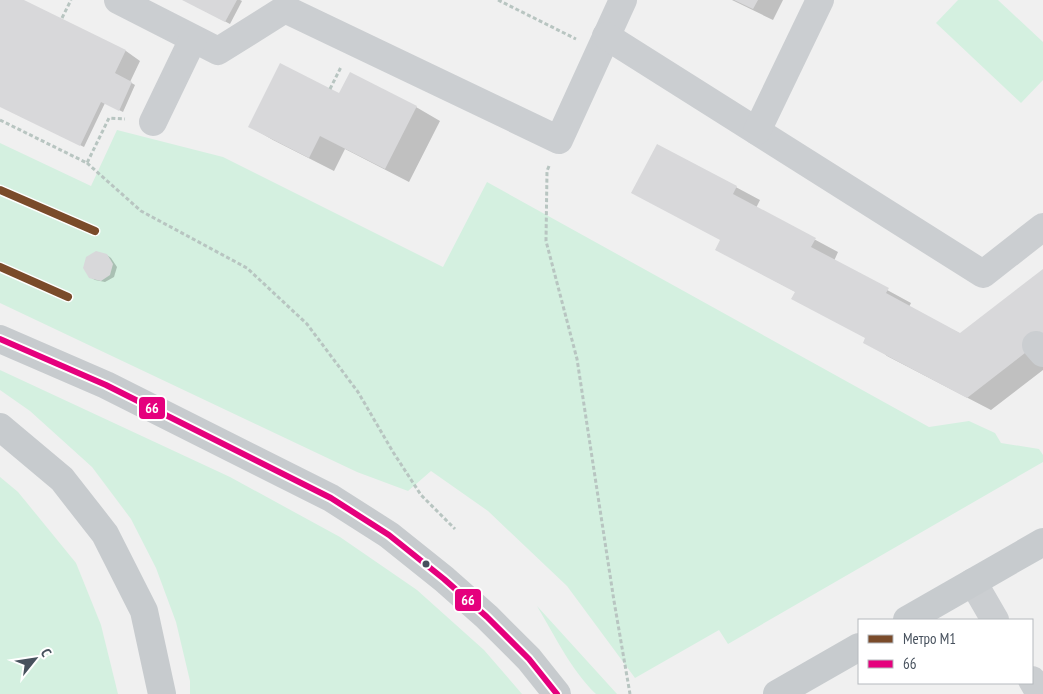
<svg xmlns="http://www.w3.org/2000/svg" width="1043" height="694" font-family="'PT Sans Narrow',sans-serif">
	<rect width="100%" height="100%" fill="#f0f0f0"/>
	<g fill="#d4f0e0">
		<path d="M958 0H998L1043 42V80L1021 103 936 23Z"/>
		<path d="M117 130 223 157 443 267 487 182 929 427 969 421 995 433 1001 443 1039 449 1043 455V462L728 644 719 630 635 678 567 586 488 511 431 471 408 491 357 472 0 303V143L91 186Z"/>
		<path d="M0 370 230 477 340 537 417 590 484 650 522 694H190V681L176 622 156 568 131 519 92 467 30 411 0 390Z"/>
		<path d="M0 477 18 492 76 563 101 625 118 694H0Z"/>
		<path d="M537 606 617 694H596C571 670 555 636 537 606Z"/>
	</g>
	<g fill="#0003">
		<path d="M0 0H21L126 51 140 61 130 82 135 85 123 112 105 103 84 147 0 106Z"/>
		<path d="M184 0H240L242 1 230 24Z"/>
		<path d="M732 0H783L773 20Z"/>
		<path d="M339 95 416 107 440 121 409 182 345 149 334 171 273 140 249 126Z"/>
		<path d="M657 145 760 200 756 208 838 252 834 261 911 303 909 307 961 334 1043 270V370L991 410 887 356 867 338 796 292 717 250 722 241Z"/>
		<path d="M107 255 111 258 117 267 114 277 105 282 95 280 90 277Z"/>
	</g>
	<g fill="#d8d8da">
		<path d="M0 0H24L126 50 115 73 132 82 119 111 101 102 80 146 0 107Z"/>
		<path d="M182 0H237L225 22Z"/>
		<path d="M734 0H758L753 9Z"/>
		<path d="M280 63 339 93 350 72 417 106 385 169 320 136 309 158 248 127Z"/>
		<path d="M657 144 737 186 733 194 816 238 811 247 889 288 886 293 960 333 1043 269V339L967 398 863 343 865 338 791 299 795 292 715 250 720 240 631 193Z"/>
		<path d="M96 251 107 254 113 264 110 275 101 281 89 278 83 268 86 257Z"/>
	</g>
	<g fill="none" stroke-linecap="round" stroke-linejoin="round">
		<g stroke="#b8c5c1" stroke-width="3" stroke-dasharray="4 2.5" stroke-linecap="butt">
			<path d="M498 0 576 39"/>
			<path d="M62 18 71 0"/>
			<path d="M330 89 341 67"/>
			<path d="M0 120 87 163 109 118 125 119"/>
			<path d="M87 163 141 211 247 268 307 324 358 392 393 452 421 495 455 529"/>
			<path d="M549 166 547 171 546 241 577 359 614 601 630 694"/>
		</g>
		<g stroke="#cbced1" stroke-width="28">
			<path d="M118 0 218 51 285 9 559 140 623 0"/>
			<path d="M606 36 983 274 1043 227"/>
			<path d="M153 122 193 39"/>
			<path d="M757 131 820 0"/>
			<path d="M1036 345 1043 353"/>
			<path d="M973 582 995 620"/>
			<path d="M1032 680 1040 694"/>
		</g>
		<g stroke="#c7cbce" stroke-width="28">
			<path d="M0 339 106 385 331 498 389 535 444 579 487 617 529 659 557 694"/>
			<path d="M0 427 62 479 105 534 144 611 162 694"/>
			<path d="M907 620 1043 542"/>
			<path d="M777 694 859 647"/>
		</g>
		<defs>
			<path id="bus-1" d="M0 339 106 385 331 498 389 535 444 579 487 617 529 659 557 694"/>
		</defs>
		<use href="#bus-1" stroke="#fff" stroke-width="10"/>
		<use href="#bus-1" stroke="#e5007d" stroke-width="6"/>
		<defs>
			<g id="metro-1">
				<path d="M0 190 95 231"/>
				<path d="M0 267 68 297"/>
			</g>
		</defs>
		<use href="#metro-1" stroke="#fff" stroke-width="11"/>
		<use href="#metro-1" stroke="#7a4b2a" stroke-width="8"/>
	</g>
	<circle fill="#47515d" stroke="#fff" stroke-width="2" cx="426" cy="564" r="4.5"/>
	<g stroke="#fff" stroke-width="2">
		<rect x="138" y="396" width="28" height="24" rx="5" fill="#e5007d"/>
		<rect x="454" y="588" width="28" height="24" rx="5" fill="#e5007d"/>
	</g>
	<g font-size="14" text-anchor="middle" font-weight="bold" fill="#fff">
		<text x="152" y="413">66</text>
		<text x="468" y="605">66</text>
	</g>
	<rect x="858" y="619" width="175" height="65" fill="#ffffff" stroke="#b5b9be"/>
	<rect x="868" y="635" width="25" height="8" fill="#7a4b2a" stroke="#b5b9be"/>
	<text x="903" y="644" font-size="15" fill="#47515d">Метро M1</text>
	<rect x="868" y="660" width="25" height="8" fill="#e5007d" stroke="#b5b9be"/>
	<text x="903" y="669" font-size="15" fill="#47515d">66</text>
	<g transform="translate(35 659) rotate(60)" stroke="#ffffff" stroke-width="4" paint-order="stroke">
	<path d="M0-4L9 19L0 12L-9 19Z" fill="#47515d"/>
	<text y="-8" font-size="14" font-weight="bold" text-anchor="middle" fill="#47515d">С</text>
	</g>
</svg>
